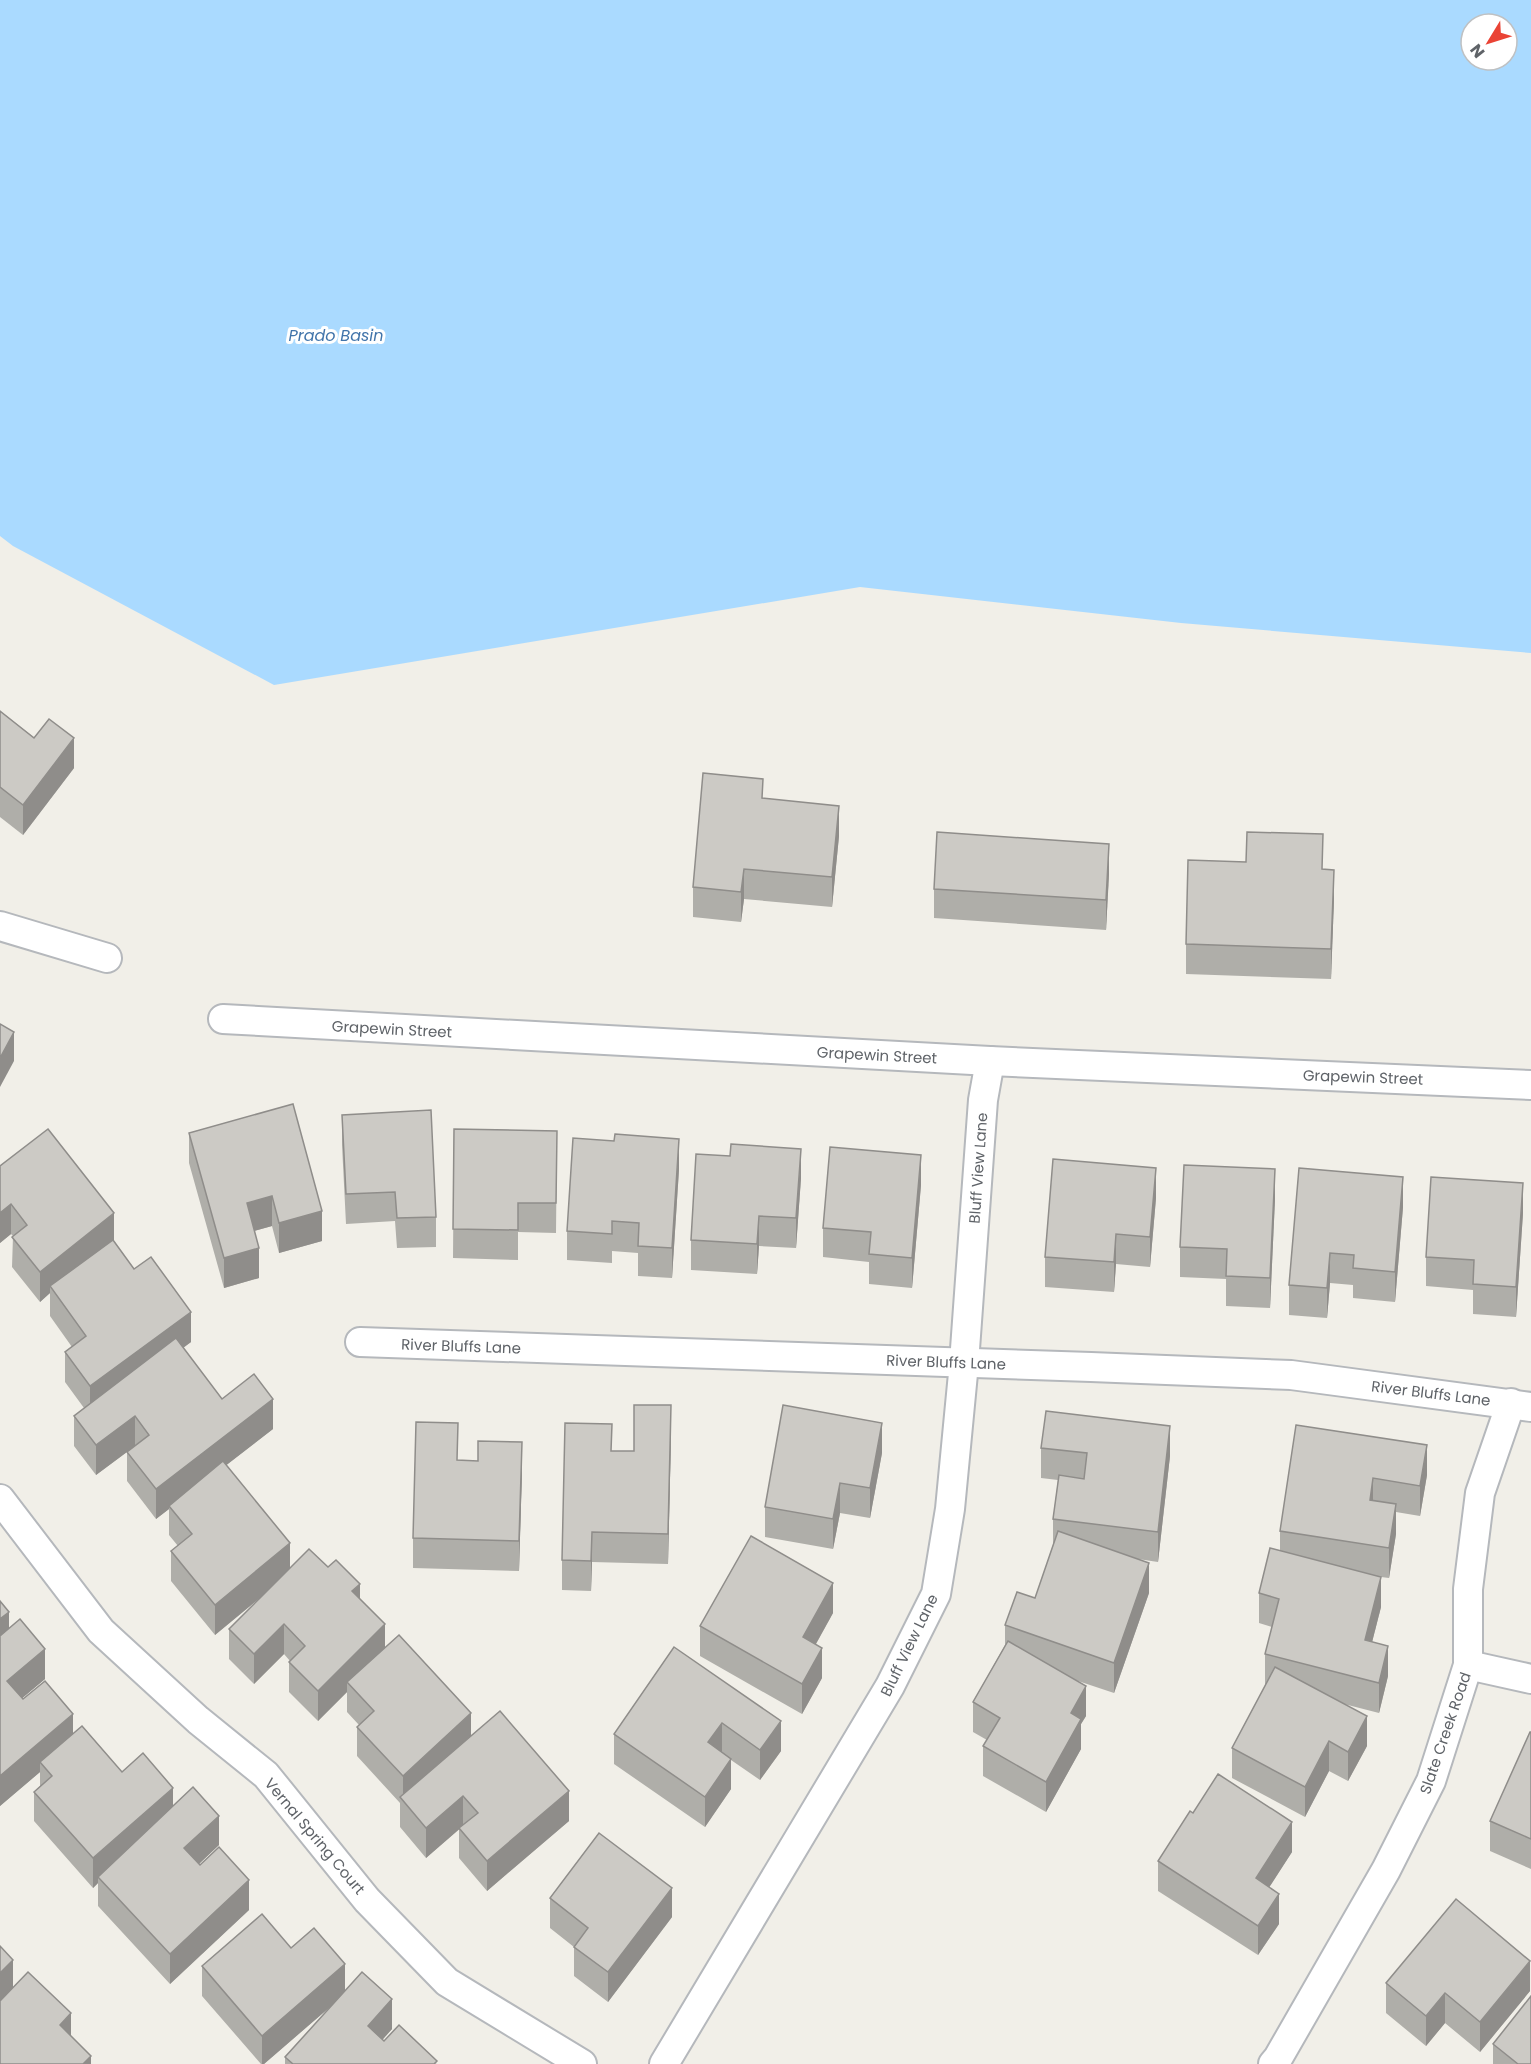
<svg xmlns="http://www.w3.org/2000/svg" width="1531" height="2064" font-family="Poppins,sans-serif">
	<rect width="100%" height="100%" fill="#f1efe8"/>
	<path fill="#aadaff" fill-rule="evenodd" d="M0 0H1531V653L1181 623 860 587 274 685 13 546 0 536ZM1471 24H1507V60H1471Z"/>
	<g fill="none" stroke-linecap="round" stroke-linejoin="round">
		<defs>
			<g id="minor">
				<path d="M0 926 107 958"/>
				<path d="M223 1019 990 1061 1531 1085"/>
				<path d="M360 1342 1091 1367 1291 1375 1531 1407"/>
				<path d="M0 1499 101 1631 198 1720 266 1775 367 1900 447 1982 582 2064"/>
				<path d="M1468 1665 1531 1679"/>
				<path d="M664 2064 890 1686 936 1594 950 1509 964 1363 983 1100 990 1061"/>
				<path d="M1273 2064 1278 2058 1386 1870 1431 1781 1468 1665V1589L1480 1493 1511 1403"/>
			</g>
		</defs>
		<use href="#minor" stroke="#b5b8bc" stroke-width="32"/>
		<use href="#minor" stroke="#fff" stroke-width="28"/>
	</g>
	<g fill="#afaea9">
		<path d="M0 711 74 768 23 835 0 817Z"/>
		<path d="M763 798 839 836 832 907 744 899 741 922 693 917V887Z"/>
		<path d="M1323 869 1334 899 1331 979 1186 974V944Z"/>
		<path d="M1109 874 1106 930 934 918V889Z"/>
		<path d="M293 1104 322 1241 279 1253 272 1226 254 1231 259 1278 224 1288 189 1163V1133Z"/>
		<path d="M342 1115 436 1217V1247L397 1248 395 1221 346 1224 342 1145Z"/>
		<path d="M454 1129 557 1131 556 1233 518 1232V1260L453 1258Z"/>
		<path d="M730 1156 801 1178 796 1248 759 1246 757 1274 691 1270V1240Z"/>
		<path d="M0 1166 114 1242 134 1269 191 1342 183 1348 222 1399 273 1429 226 1465 290 1568 360 1599 385 1648 471 1736 569 1821 487 1891 459 1858V1829L426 1858 400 1827V1803L357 1756V1727L359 1725 347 1712V1692L318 1721 289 1692V1662L290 1661 284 1654 254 1684 229 1659V1629L261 1597 215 1635 171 1581V1551L178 1546 169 1535V1509L156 1519 127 1481V1452L96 1475 74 1446V1416L84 1408 65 1382V1352L72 1347 50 1316V1293L40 1302 12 1267 13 1236 11 1234 0 1243Z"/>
		<path d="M679 1169 672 1278 638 1276V1253L612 1251V1263L567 1260V1231Z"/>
		<path d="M1403 1177V1207L1395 1302 1353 1298V1285L1330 1283 1327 1318 1289 1315V1285Z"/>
		<path d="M921 1185 912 1288 869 1284V1262L823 1257V1228Z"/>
		<path d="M1156 1198 1150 1267 1116 1264 1114 1292 1045 1287V1257Z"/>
		<path d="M1275 1199 1270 1308 1226 1306V1279L1180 1277V1247Z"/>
		<path d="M1523 1213 1516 1317 1473 1314V1290L1426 1286V1257Z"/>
		<path d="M1296 1425 1427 1475 1420 1516 1396 1512V1534L1389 1578 1381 1577V1607L1372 1642 1388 1676 1379 1713 1344 1704 1367 1746 1348 1781 1329 1771 1305 1817 1232 1778V1748L1266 1684H1265V1654L1272 1627 1259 1623V1593L1280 1551V1531Z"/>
		<path d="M671 1435 668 1564 592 1562 591 1591 562 1590V1560L612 1451H634Z"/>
		<path d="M1041 1448 1170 1456 1158 1562 1138 1559 1149 1593 1114 1693 1075 1680 1086 1716 1081 1724V1749L1046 1812 983 1776V1746L987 1740 973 1732V1702L1005 1645V1625L1035 1598 1053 1545V1519L1058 1480 1041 1478Z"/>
		<path d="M882 1453 870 1518 840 1513 833 1549 765 1537V1507Z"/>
		<path d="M458 1460 522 1472 519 1571 413 1568V1538Z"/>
		<path d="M0 1601 9 1628 45 1679 22 1698 73 1734 122 1772 173 1806 219 1845 199 1864 249 1910 170 1984 98 1906V1883L93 1888 34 1821V1792L40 1786V1772L0 1806Z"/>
		<path d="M833 1613 816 1644 822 1678 802 1714 700 1656V1626Z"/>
		<path d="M674 1647 781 1751 760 1780 731 1760V1789L705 1827 614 1764V1734Z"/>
		<path d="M1531 1732V1869L1490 1851V1821Z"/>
		<path d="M1292 1852 1269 1887 1279 1924 1258 1955 1158 1891V1861Z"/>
		<path d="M550 1898 672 1917 608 2002 574 1976V1947L550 1928Z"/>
		<path d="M291 1948 392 2029 382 2040 384 2041 437 2064H285V2057L330 2007 264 2064H261L202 1996V1966Z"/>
		<path d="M1386 1983 1530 1991 1480 2052 1445 2023 1426 2046 1386 2013Z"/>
		<path d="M1493 2044 1531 2064H1493Z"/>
	</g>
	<g fill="#8f8d8a">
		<path d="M74 738V768L23 835V805Z"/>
		<path d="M839 806V836L832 907V877Z"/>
		<path d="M1109 844V874L1106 930V900Z"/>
		<path d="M744 869V899L741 922V892Z"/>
		<path d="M1334 870V899L1331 979V949Z"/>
		<path d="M14 1032V1061L0 1087V1058Z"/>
		<path d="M679 1139V1169L672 1278V1248Z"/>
		<path d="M801 1149V1178L796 1248V1218Z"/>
		<path d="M921 1155V1185L912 1288V1258Z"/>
		<path d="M1156 1168V1198L1150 1267V1237Z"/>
		<path d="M1275 1169V1199L1270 1308V1278Z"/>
		<path d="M1403 1177V1207L1395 1302V1272Z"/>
		<path d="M1523 1183V1213L1516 1317V1287Z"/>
		<path d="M272 1196V1226L247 1233V1203Z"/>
		<path d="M11 1204V1234L0 1243V1213Z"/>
		<path d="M322 1211V1241L279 1253V1223Z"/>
		<path d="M114 1213V1243L50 1286V1293L40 1302V1272Z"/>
		<path d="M759 1216V1246L757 1274V1244Z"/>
		<path d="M1116 1234V1264L1114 1292V1262Z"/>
		<path d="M259 1248V1278L224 1288V1258Z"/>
		<path d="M1330 1253V1283L1327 1318V1288Z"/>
		<path d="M191 1312V1342L90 1416V1386Z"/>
		<path d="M273 1399V1429L171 1508 169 1506V1509L156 1519V1489Z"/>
		<path d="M671 1405V1435L668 1564V1534Z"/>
		<path d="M135 1416V1446L96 1475V1445Z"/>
		<path d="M882 1423V1453L870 1518V1488Z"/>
		<path d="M1170 1426V1456L1158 1562V1532Z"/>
		<path d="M522 1442V1472L519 1571V1541Z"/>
		<path d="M1427 1445V1475L1420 1516V1486Z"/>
		<path d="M1373 1478V1508L1370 1500Z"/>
		<path d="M840 1483V1513L833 1549V1519Z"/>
		<path d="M1396 1504V1534L1389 1578V1548Z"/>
		<path d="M592 1532V1562L591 1591V1561Z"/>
		<path d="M290 1543V1573L215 1635V1605Z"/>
		<path d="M1149 1563V1593L1114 1693V1663Z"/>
		<path d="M1381 1577V1607L1365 1670V1640Z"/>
		<path d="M833 1583V1613L803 1667V1637Z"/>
		<path d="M360 1584V1614L352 1591Z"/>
		<path d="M9 1612V1642L0 1649V1619Z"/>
		<path d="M284 1624V1654L254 1684V1654Z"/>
		<path d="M385 1624V1654L347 1682V1692L318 1721V1691Z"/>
		<path d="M1388 1646V1676L1379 1713V1683Z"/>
		<path d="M822 1648V1678L802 1714V1684Z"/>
		<path d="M45 1649V1679L7 1711V1681Z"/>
		<path d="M1086 1686V1716L1081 1724V1749L1046 1812V1782L1071 1713Z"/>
		<path d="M471 1713V1743L403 1800V1776Z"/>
		<path d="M73 1714V1744L40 1762V1772L0 1806V1776Z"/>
		<path d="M1367 1716V1746L1348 1781V1752Z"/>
		<path d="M781 1721V1751L760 1780V1750Z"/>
		<path d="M722 1723V1753L708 1742Z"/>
		<path d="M1329 1741V1771L1305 1817V1787Z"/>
		<path d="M731 1759V1789L705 1827V1797Z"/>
		<path d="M173 1788V1817L98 1877V1883L93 1888V1858Z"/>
		<path d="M569 1791V1821L487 1891V1861Z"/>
		<path d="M463 1796V1826L426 1858V1828Z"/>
		<path d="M219 1816V1845L184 1878V1848Z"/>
		<path d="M1292 1822V1852L1256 1908V1878Z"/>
		<path d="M249 1880V1910L170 1984V1954Z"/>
		<path d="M672 1888V1917L608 2002V1972Z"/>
		<path d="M1279 1894V1924L1258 1955V1926Z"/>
		<path d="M13 1960V1990L0 2003V1973Z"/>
		<path d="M1530 1961V1991L1480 2052V2022Z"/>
		<path d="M345 1964V1994L264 2064H262V2036Z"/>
		<path d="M1445 1993V2023L1426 2046V2016Z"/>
		<path d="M392 1999V2029L368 2056V2026Z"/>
		<path d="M71 2013V2043L60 2025Z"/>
		<path d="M91 2056V2064H83Z"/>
	</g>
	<g fill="#cccac5" stroke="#8f8d8a" stroke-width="1.5">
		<path d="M0 711 34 738 49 719 74 738 23 805 0 787Z"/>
		<path d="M703 773 763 779 762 798 839 806 832 877 744 869 741 892 693 887Z"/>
		<path d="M937 832 1109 844 1106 900 934 889Z"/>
		<path d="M1247 832 1323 834 1322 869 1334 870 1331 949 1186 944 1188 860 1246 862Z"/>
		<path d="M0 1024 14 1032 0 1058Z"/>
		<path d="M293 1104 322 1211 279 1223 272 1196 247 1203 259 1248 224 1258 189 1133Z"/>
		<path d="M431 1110 436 1217 397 1218 395 1192 346 1194 342 1115Z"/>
		<path d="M48 1129 114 1213 40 1272 12 1237 27 1225 11 1204 0 1213V1166Z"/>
		<path d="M454 1129 557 1131 556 1203H518V1230L453 1229Z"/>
		<path d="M615 1134 679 1139 672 1248 638 1246 639 1223 612 1221V1234L567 1231 573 1138 614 1141Z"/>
		<path d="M731 1144 801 1149 796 1218 759 1216 757 1244 691 1240 696 1154 730 1156Z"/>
		<path d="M830 1147 921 1155 912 1258 869 1254 871 1232 823 1228Z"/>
		<path d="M1053 1159 1156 1168 1150 1237 1116 1234 1114 1262 1045 1257Z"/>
		<path d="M1184 1165 1275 1169 1270 1278 1226 1276 1227 1249 1180 1247Z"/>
		<path d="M1299 1168 1403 1177 1395 1272 1353 1268 1354 1255 1330 1253 1327 1288 1289 1285Z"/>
		<path d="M1431 1177 1523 1183 1516 1287 1473 1284 1474 1260 1426 1257Z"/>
		<path d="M113 1240 134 1269 151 1257 191 1312 90 1386 65 1352 86 1336 50 1286Z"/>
		<path d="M176 1338 222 1399 254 1374 273 1399 156 1489 127 1452 149 1435 135 1416 96 1445 74 1416Z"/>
		<path d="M634 1405H671L668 1534 592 1532 591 1561 562 1560 565 1423 612 1424 611 1451H634Z"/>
		<path d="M783 1405 882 1423 870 1488 840 1483 833 1519 765 1507Z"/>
		<path d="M1046 1411 1170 1426 1158 1532 1053 1519 1059 1475 1084 1479 1087 1453 1041 1448Z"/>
		<path d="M416 1422 458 1423 457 1460 478 1461V1441L522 1442 519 1541 413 1538Z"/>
		<path d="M1296 1425 1427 1445 1420 1486 1373 1478 1370 1500 1396 1504 1389 1548 1280 1531Z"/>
		<path d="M223 1461 290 1543 215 1605 171 1551 192 1534 169 1506Z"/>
		<path d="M1058 1531 1149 1563 1114 1663 1005 1625 1017 1592 1035 1598Z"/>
		<path d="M751 1536 833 1583 803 1637 822 1648 802 1684 700 1626Z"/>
		<path d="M1270 1548 1381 1577 1365 1640 1388 1646 1379 1683 1265 1654 1279 1599 1259 1593Z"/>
		<path d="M309 1549 328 1567 336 1560 360 1584 352 1591 385 1624 318 1691 289 1662 305 1646 284 1624 254 1654 229 1629Z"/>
		<path d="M0 1601 9 1612 0 1619Z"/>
		<path d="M20 1619 45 1649 7 1681 23 1699 45 1681 73 1714 0 1776V1636Z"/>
		<path d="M399 1635 471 1713 403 1776 357 1727 374 1711 347 1682Z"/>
		<path d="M1008 1641 1086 1686 1071 1713 1081 1719 1046 1782 983 1746 1000 1718 973 1702Z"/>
		<path d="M674 1647 781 1721 760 1750 722 1723 708 1742 731 1759 705 1797 614 1734Z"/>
		<path d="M1275 1667 1367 1716 1348 1752 1329 1741 1305 1787 1232 1748Z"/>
		<path d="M500 1711 569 1791 487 1861 459 1828 478 1813 463 1796 426 1828 400 1797Z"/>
		<path d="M82 1726 122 1772 143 1753 173 1788 93 1858 34 1792 52 1776 40 1762Z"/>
		<path d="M1530 1732H1531V1839L1490 1821Z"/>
		<path d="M1218 1774 1292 1822 1256 1878 1279 1894 1258 1926 1158 1861 1190 1811 1193 1813Z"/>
		<path d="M193 1787 219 1816 184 1848 200 1865 219 1847 249 1880 170 1954 98 1877Z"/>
		<path d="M599 1833 672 1888 608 1972 574 1947 588 1928 550 1898Z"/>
		<path d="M1456 1899 1530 1961 1480 2022 1445 1993 1426 2016 1386 1983Z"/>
		<path d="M262 1914 291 1948 314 1928 345 1964 262 2036 202 1966Z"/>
		<path d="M0 1946 13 1960 0 1973Z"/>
		<path d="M28 1972 71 2013 60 2025 91 2056 83 2064H0V2001Z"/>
		<path d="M362 1972 392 1999 368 2026 384 2041 399 2025 437 2061 434 2064H293L285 2057Z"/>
		<path d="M1531 1996V2064H1518L1493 2044Z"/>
	</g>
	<g text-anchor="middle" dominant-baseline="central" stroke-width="6" stroke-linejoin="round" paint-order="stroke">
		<g font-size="15" fill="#5f6368" stroke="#fff">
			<text transform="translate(392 1029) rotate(3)">Grapewin Street</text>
			<text transform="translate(877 1055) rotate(3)">Grapewin Street</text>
			<text transform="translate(1363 1077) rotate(2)">Grapewin Street</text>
			<text transform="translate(978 1168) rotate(-86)">Bluff View Lane</text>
			<text transform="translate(461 1346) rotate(2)">River Bluffs Lane</text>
			<text transform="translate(946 1362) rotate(2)">River Bluffs Lane</text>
			<text transform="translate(1431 1393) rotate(7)">River Bluffs Lane</text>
			<text transform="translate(909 1645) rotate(-64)">Bluff View Lane</text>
			<text transform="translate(1445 1733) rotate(-71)">Slate Creek Road</text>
			<text transform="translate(315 1836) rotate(50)">Vernal Spring Court</text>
		</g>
		<g font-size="16" font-style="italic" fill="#4174aa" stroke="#fff">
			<text x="336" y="335">Prado Basin</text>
		</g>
	</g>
	<g transform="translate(1489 42) rotate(232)"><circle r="28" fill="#ffffff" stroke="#bfc1c3" stroke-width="1.5"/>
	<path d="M0-4.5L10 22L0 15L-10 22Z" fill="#ea4335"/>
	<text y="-9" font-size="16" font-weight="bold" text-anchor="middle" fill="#5f6368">N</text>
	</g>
</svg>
